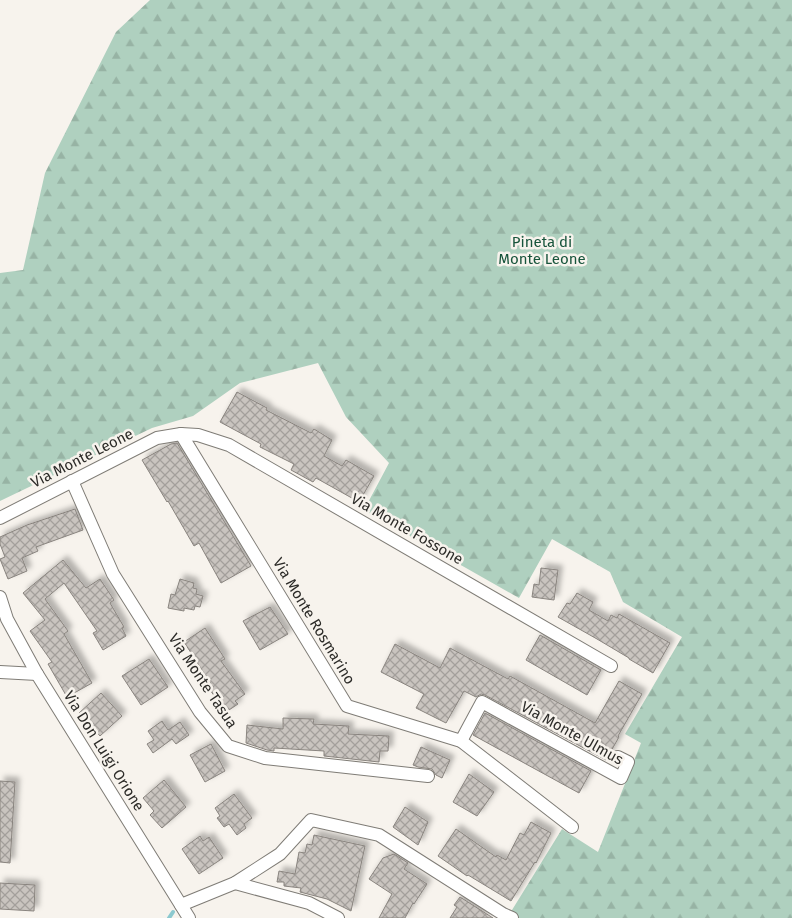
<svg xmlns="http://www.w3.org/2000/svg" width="792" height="918" font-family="'Fira Sans',sans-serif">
	<defs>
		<pattern id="forest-firs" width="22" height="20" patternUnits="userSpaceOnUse" patternTransform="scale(1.25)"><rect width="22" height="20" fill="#afd0bf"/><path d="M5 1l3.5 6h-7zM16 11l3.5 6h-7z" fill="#97b3a4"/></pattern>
		<pattern id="building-cross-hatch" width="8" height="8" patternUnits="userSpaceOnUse" patternTransform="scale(1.25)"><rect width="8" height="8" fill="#c9c4bf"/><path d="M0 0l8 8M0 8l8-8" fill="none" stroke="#a39f9b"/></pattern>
		<filter id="shadow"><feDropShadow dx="4.5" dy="-4.5" stdDeviation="2.5" flood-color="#0004"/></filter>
	</defs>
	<rect width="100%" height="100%" fill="#f7f3ed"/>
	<path fill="url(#forest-firs)" d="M150 0H792V918H507L562 829 598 852 641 743 625 734 682 637 623 602 610 572 552 539 519 598 364 510 389 463 346 417 318 363 240 383 193 416 152 428 0 501V273L23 270 45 173 116 32Z"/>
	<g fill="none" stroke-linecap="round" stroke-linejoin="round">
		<path stroke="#8cc9cf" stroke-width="4" d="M169 918 173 912"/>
	</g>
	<g fill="url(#building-cross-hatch)" stroke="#89847f" filter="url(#shadow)">
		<path d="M237 392 267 408 266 410 311 433 314 429 332 440 324 456 342 466 346 460 374 476 359 502 316 478 313 482 291 470 294 464 260 447 261 444 220 422Z"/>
		<path d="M177 443 251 566 221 583 199 543 194 546 168 501 167 502 142 460 171 444Z"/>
		<path d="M75 509 83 530 36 547 38 551 22 558 27 571 8 579 0 559 5 557 0 544V537L27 525Z"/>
		<path d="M63 560 86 588 100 579 114 600 110 603 124 627 122 628 126 636 103 650 93 633 97 631 64 583 45 599 68 631 64 634 92 683 67 697 48 664 52 662 30 631 45 620 23 593Z"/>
		<path d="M541 568 558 570 554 600 532 597 534 584 539 585Z"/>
		<path d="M180 579 194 583 193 588 197 589 196 594 203 596 200 607 195 606 194 610 184 608V611L168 608 171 594 175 595Z"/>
		<path d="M577 593 593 602 589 610 608 621 611 615 617 618 619 614 670 643 653 673 629 659V658L597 639 558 617 567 603 570 604Z"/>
		<path d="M270 607 288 634 260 650 243 621Z"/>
		<path d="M205 628 225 659 221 661 245 694 235 701 238 704 226 712 210 690 213 687 184 642Z"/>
		<path d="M540 635 601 670 587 695 526 660Z"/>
		<path d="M395 644 440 668 450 648 508 679 510 676 595 723 619 681 642 694 618 736 619 737 606 760 485 695 481 694 476 697 464 691 446 723 416 708 424 694 381 672Z"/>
		<path d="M149 659 168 687 141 705 122 676Z"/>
		<path d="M101 693 122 716 100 736 79 713Z"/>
		<path d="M485 713 591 771 579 793 473 735Z"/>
		<path d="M283 718 314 719 313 724 349 726 348 734 389 736 388 751H380L379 762 324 756V751L274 748V751L267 750 246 743 247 725 283 729Z"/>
		<path d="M162 721 168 730 180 722 189 735 176 744 172 739 153 753 147 744 154 740 148 731Z"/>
		<path d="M211 744 225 771 205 782 190 755Z"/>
		<path d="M421 747 450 760 442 778 436 775 432 769 418 767 413 765Z"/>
		<path d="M469 774 494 792 477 816 453 802Z"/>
		<path d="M164 780 186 807 162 828 150 815 154 811 143 798Z"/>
		<path d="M0 781 15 782 10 863 0 862Z"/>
		<path d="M234 794 252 818 244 824 246 828 237 835 229 824 224 827 217 818 220 816 215 808Z"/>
		<path d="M405 807 428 822 418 845 393 827Z"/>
		<path d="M531 822 551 833 536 863 535 862 511 901 468 875 467 876 438 856 456 829 496 857 497 855 506 860 520 833 524 835Z"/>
		<path d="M314 835 365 846 351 911 327 899 300 892 301 888 284 886V882H277L279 871 295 874 299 852 305 853 307 844 312 845Z"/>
		<path d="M200 836 203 841 209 837 223 858 199 874 182 849Z"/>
		<path d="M394 854 408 863 404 869 427 884 414 904 413 903 405 918H379L392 894 369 879 383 858Z"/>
		<path d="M0 883 35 885 34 911 0 909Z"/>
		<path d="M460 897 493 918H450L457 907 454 905Z"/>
	</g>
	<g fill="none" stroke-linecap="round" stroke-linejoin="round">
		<defs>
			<g id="minor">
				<path d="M181 434 347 706 461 741 572 827"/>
				<path d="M72 481 113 574 200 712 228 746 265 758 428 776"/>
				<path d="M0 518 157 438 181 434 198 435 229 445 611 666"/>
				<path d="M0 597 7 619 37 674 189 918"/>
				<path d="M0 672 37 674"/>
				<path d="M461 741 482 702 621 778 628 762 618 757"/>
				<path d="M235 883 309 903 338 918"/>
				<path d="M181 905 235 883 280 854 311 820 379 835 503 914 512 918"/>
			</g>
		</defs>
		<use href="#minor" stroke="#7f7c76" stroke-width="14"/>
		<use href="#minor" stroke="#fff" stroke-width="12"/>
	</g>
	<g text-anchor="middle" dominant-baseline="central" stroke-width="5" stroke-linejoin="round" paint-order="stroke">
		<g font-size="15" fill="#17543b" stroke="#f7f3ed">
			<text x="542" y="242">Pineta di<tspan x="542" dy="17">Monte Leone</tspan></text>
		</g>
		<g font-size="15" fill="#2c2b28" stroke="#f7f3ed">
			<text transform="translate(82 458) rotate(-27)">Via Monte Leone</text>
			<text transform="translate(407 529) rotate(30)">Via Monte Fossone</text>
			<text transform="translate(314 621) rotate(59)">Via Monte Rosmarino</text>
			<text transform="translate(203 681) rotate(56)">Via Monte Tasua</text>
			<text transform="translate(572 733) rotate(29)">Via Monte Ulmus</text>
			<text transform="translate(104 751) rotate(58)">Via Don Luigi Orione</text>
		</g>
	</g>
</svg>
